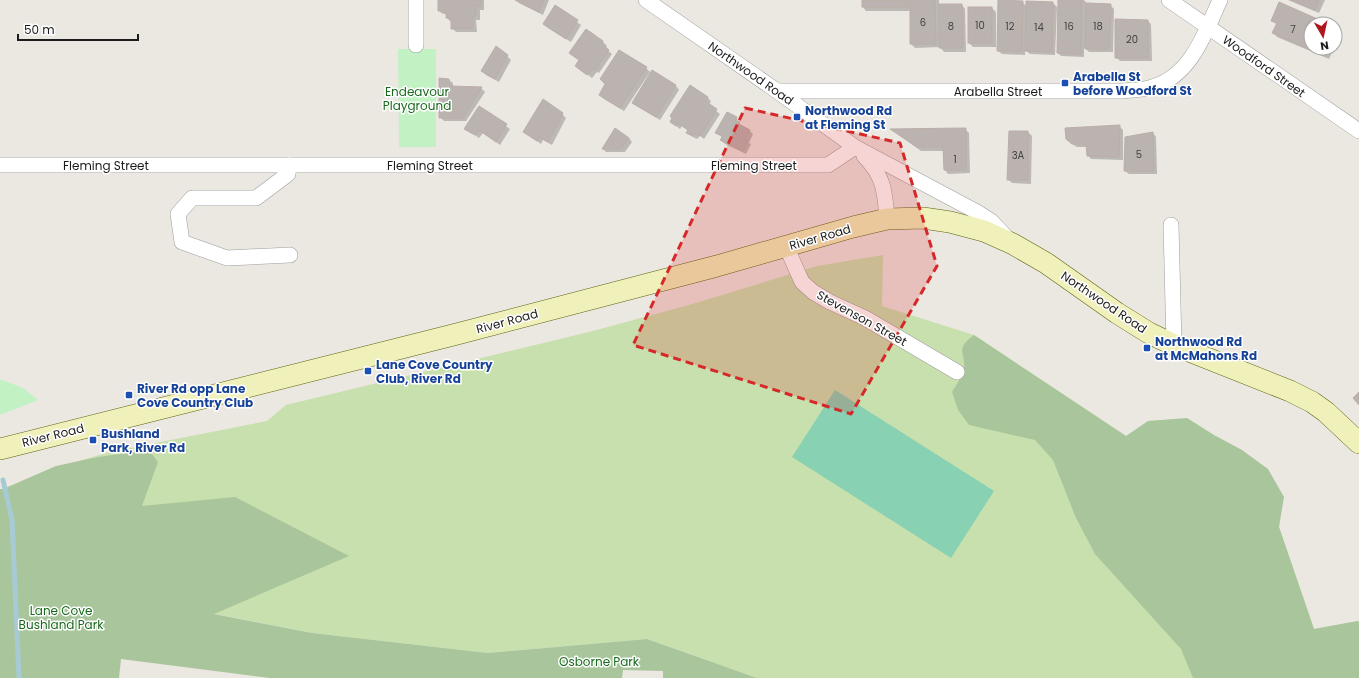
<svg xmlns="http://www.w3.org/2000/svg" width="1359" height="678" font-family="Poppins,sans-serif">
	<rect width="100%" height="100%" fill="#ebe7e1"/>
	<path fill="#c8e0ad" d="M883 255 882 306 974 335 1126 436 1279 527 1314 629 1358 621 1359 622V678H757L647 639 488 653 312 633 154 602 68 464 110 452 267 421 286 405 589 332 689 305 817 266Z"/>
	<g fill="#a9c59b">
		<path d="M974 335 1126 436 1148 421 1187 418 1214 435 1242 450 1268 469 1284 497 1279 527 1314 629 1358 621 1359 622V678H1193L1181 649 1095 554 1076 518 1053 460 1035 440 969 425 958 410 952 392C955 387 963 375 964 369 966 352 954 350 974 335Z"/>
		<path d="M149 450 158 462 142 506 235 497 349 556 214 614 312 633 488 653 647 639 757 678H663V671L623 670 622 678H270L121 659 119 678H0V489H3L56 466 98 457Z"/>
	</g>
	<g fill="#c2f1c4">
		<path d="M398 49H436V147H399Z"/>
		<path d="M0 379 23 388 38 400 0 415Z"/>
	</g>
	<path fill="#88d1b2" d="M835 390 994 491 951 558 792 457Z"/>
	<g fill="#0003">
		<path d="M439 0H484V10H480V20H476L477 32H456L452 28V21H450L447 18V14H443L439 11Z"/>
		<path d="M516 0H549L543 15 519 3Z"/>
		<path d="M863 0H939V5H962L965 9 966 52H944L940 47 915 48 911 44V11H866L863 7Z"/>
		<path d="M1059 0H1084L1086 2V4L1110 5 1114 9 1113 52H1089L1084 47V57L1061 56 1058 53Z"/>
		<path d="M1288 0H1325L1319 13Z"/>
		<path d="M1022 2 1027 7V2L1053 3 1057 7 1055 55 1030 54 1025 50V55L1002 54 998 51Z"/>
		<path d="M555 6 581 25 571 42 548 28 544 24Z"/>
		<path d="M992 8 996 12V47H973L969 43Z"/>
		<path d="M1272 20 1321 22 1323 24H1311V48H1334L1329 59 1277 37 1274 33 1277 25Z"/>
		<path d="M1148 21 1151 24 1152 61H1120L1116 57Z"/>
		<path d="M586 31 603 42 607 46 605 48 612 54 599 73 597 72 592 78 576 66 579 60 574 57Z"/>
		<path d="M619 51 646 68 650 72 624 111 604 99 600 95 607 84Z"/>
		<path d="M507 56 511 60 499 82 486 75 482 71Z"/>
		<path d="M653 72 676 86 679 90 660 120 637 106 633 103Z"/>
		<path d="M449 80 453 83V87L481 88 485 92 466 121H444L440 117Z"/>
		<path d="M707 97 711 101 709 105 720 114 704 139 700 136 697 139 691 136 688 132 689 131 682 126 680 129 671 122Z"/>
		<path d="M479 107 510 129 500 145 483 133 479 138 466 129Z"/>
		<path d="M562 114 566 118 552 145 543 140 541 144 524 132Z"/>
		<path d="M736 118 740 122 739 125 749 130 753 134 749 143 751 144 746 154 725 144 721 140 723 138 716 133Z"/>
		<path d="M1119 126 1123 130V160L1091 159 1088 155 1087 147H1077L1071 143Z"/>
		<path d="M965 129 969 133 970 173 948 174 945 170 944 151H921L895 132Z"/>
		<path d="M1028 132 1032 136 1031 184 1012 183 1008 179Z"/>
		<path d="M1153 133 1156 137 1157 174H1129L1125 171Z"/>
		<path d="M629 138 632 142 625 152H606L603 149Z"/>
	</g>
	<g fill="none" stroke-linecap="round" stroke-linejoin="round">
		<path stroke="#a7cbd4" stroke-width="5" d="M3 480 12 520 19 678"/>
	</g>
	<g fill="#bbb3af" stroke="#bbaea6">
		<path d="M438 0H481V6L476 7V16H473V28L451 29V18H446V11H438Z"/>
		<path d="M515 0H544L539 12Z"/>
		<rect x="862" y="0" width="46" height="7"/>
		<path d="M910 0H935L936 44H910Z"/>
		<path d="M998 0 1023 1 1022 51H997Z"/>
		<path d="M1058 0H1082L1081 54 1057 53Z"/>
		<path d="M1291 0H1319L1315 10Z"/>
		<path d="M1026 1 1053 2 1052 52 1025 51Z"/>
		<path d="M1279 2 1322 21 1321 24H1311V48H1328L1325 56 1272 33 1277 23 1271 21Z"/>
		<path d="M1086 3 1111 4 1109 49H1085Z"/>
		<path d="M939 4H962L963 48H939Z"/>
		<path d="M555 5 578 20 566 39 543 24Z"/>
		<rect x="968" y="7" width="24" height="36"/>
		<path d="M1115 19 1148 20V58H1115Z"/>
		<path d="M586 29 603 41 602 44 609 50 595 70 593 69 587 75 575 66 579 60 569 53Z"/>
		<path d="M496 46 508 55 495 79 481 71Z"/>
		<path d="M619 50 647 67 620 108 599 95 605 84 600 79Z"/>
		<path d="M652 70 676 85 656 117 632 103Z"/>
		<path d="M439 78 449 79 450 86 482 87 463 118H439Z"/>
		<path d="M690 85 708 97 705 101 717 109 700 136 695 133 693 136 686 133 688 130 678 123 676 126 670 122 672 118 670 116Z"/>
		<path d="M543 99 563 113 548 142 540 137 537 141 523 132Z"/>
		<path d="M479 106 507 124 496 142 479 130 475 135 464 129Z"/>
		<path d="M727 112 737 117 735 122 750 130 745 139 748 140 743 151 720 140 723 136 715 133Z"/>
		<path d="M1120 125 1119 157 1087 156 1086 144H1072L1066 139 1065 128Z"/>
		<path d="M615 128 629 138 621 149H602Z"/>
		<path d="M966 128V170H944L943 147H917L890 129Z"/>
		<path d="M1009 131H1028V180H1007Z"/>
		<path d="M1153 132 1154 171H1124L1125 137Z"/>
		<path d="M1359 392V405L1353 398Z"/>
	</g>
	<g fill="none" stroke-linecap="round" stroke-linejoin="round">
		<defs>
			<g id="street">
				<path d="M416 0V45"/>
				<path d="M646 0 777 91 855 147 977 212 991 221 1008 239"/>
				<path d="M1169 0 1359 131"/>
				<path d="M777 91H1122C1132 90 1143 90 1152 87 1191 76 1205 33 1220 0"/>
				<path d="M864 156C884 176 885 192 887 219"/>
				<path d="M0 165H828L855 147"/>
				<path d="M289 165 288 174 256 198H192L178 214 182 242 227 258 290 255"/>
				<path d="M1171 225 1174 345"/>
				<path d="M786 246 802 282 813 292 830 302 865 318 957 372"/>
			</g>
			<path id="secondary" d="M0 449 453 335 717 266 853 227 887 219 923 218 950 222 984 231 1013 244 1046 263 1117 313 1149 333 1174 345 1290 391 1312 402 1326 412 1359 443"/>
		</defs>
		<use href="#street" stroke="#9f9f9f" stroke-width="16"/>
		<use href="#secondary" stroke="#5c6212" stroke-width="22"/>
		<use href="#street" stroke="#fff" stroke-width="15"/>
		<use href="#secondary" stroke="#eff0ba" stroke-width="21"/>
	</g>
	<path fill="#d62828" fill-opacity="0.2" stroke="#d62828" stroke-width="3" stroke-dasharray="8 5" stroke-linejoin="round" d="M745 108 900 143 937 266 851 414 633 345Z"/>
	<g fill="#1a4fb4" stroke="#fff" stroke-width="1.5">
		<rect x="1061" y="79" width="8" height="8" rx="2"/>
		<rect x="793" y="113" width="8" height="8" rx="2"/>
		<rect x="1143" y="344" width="8" height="8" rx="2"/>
		<rect x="364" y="367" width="8" height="8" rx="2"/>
		<rect x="125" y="391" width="8" height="8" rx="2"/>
		<rect x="89" y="436" width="8" height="8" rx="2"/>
	</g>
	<g text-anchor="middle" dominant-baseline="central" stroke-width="3" stroke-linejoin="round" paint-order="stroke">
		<g font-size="10" fill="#434140">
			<text x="923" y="22">6</text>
			<text x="980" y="25">10</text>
			<text x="951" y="26">8</text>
			<text x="1010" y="26">12</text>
			<text x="1069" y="26">16</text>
			<text x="1098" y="26">18</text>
			<text x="1039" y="27">14</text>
			<text x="1293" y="29">7</text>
			<text x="1132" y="39">20</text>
			<text x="1139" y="154">5</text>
			<text x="1018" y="155">3A</text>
			<text x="955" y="159">1</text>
		</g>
		<g font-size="12" fill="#1b1b1b" stroke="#fff">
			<text transform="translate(1264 66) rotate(35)">Woodford Street</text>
			<text transform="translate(751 73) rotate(35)">Northwood Road</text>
			<text x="998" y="91">Arabella Street</text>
			<text x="106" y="165">Fleming Street</text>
			<text x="430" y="165">Fleming Street</text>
			<text x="754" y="165">Fleming Street</text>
			<text transform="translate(820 237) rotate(-16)">River Road</text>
			<text transform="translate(1104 302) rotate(34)">Northwood Road</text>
			<text transform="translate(862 318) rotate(29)">Stevenson Street</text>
			<text transform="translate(507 321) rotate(-15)">River Road</text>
			<text transform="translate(53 435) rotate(-14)">River Road</text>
		</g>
		<g font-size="12" font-weight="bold" fill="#164399" stroke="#fff" text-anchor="start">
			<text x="1073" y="76">Arabella St<tspan x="1073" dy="14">before Woodford St</tspan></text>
			<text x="805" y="110">Northwood Rd<tspan x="805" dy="14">at Fleming St</tspan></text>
			<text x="1155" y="341">Northwood Rd<tspan x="1155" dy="14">at McMahons Rd</tspan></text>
			<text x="376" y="364">Lane Cove Country<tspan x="376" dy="14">Club, River Rd</tspan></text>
			<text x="137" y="388">River Rd opp Lane<tspan x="137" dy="14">Cove Country Club</tspan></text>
			<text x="101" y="433">Bushland<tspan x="101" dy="14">Park, River Rd</tspan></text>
		</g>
		<g font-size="12" fill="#18691c" stroke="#fff">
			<text x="417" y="91">Endeavour<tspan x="417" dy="14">Playground</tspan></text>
			<text x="61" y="610">Lane Cove<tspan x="61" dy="14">Bushland Park</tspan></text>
			<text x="599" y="661">Osborne Park</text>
		</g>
	</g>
	<g transform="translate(1323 36) rotate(171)"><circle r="19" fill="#ffffff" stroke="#a4a4a4"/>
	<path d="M0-3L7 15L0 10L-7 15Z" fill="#ad181e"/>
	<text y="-6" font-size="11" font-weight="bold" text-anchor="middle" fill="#1b1b1b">N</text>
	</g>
	<path d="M18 34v6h120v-6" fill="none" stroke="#1b1b1b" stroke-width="2"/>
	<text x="24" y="34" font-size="12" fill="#1b1b1b" stroke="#ffffff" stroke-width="3" paint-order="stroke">50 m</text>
</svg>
